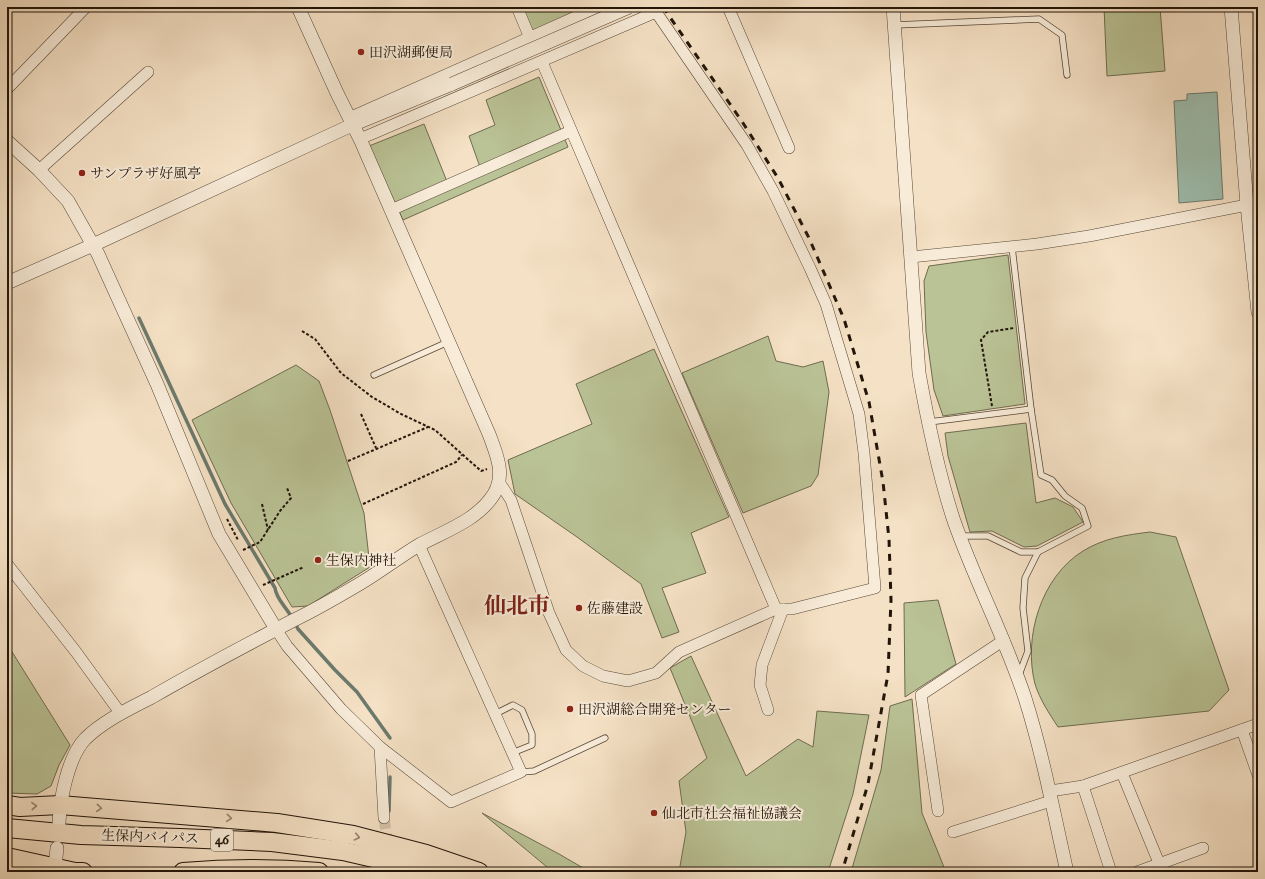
<svg xmlns="http://www.w3.org/2000/svg" width="1265" height="879" font-family="'IM FELL Great Primer','Noto Serif JP',serif">
	<rect width="100%" height="100%" fill="#f5e1c5"/>
	<filter id="stains"><feTurbulence type="fractalNoise" baseFrequency=".005" numOctaves="4"/><feColorMatrix values="0 0 0 0 .2 0 0 0 0 .09 0 0 0 0 .02 0 0 0 .5 -.17"/></filter>
	<radialGradient id="worn" r=".72"><stop offset=".6" stop-color="#630" stop-opacity="0"/><stop offset="1" stop-color="#630" stop-opacity=".3"/></radialGradient>
	<g fill="#bac396" stroke="#6e6c50">
		<path d="M521 7H590L530 38Z"/>
		<path d="M1104 7H1160L1165 71 1107 76Z"/>
		<path d="M539 77 568 147 403 220 369 146 424 124 448 184 481 170 469 136 495 125 486 100Z"/>
		<path d="M1008 255 1025 404 943 416 934 390 926 332 924 281 929 266Z"/>
		<path d="M768 336 776 361 803 367 823 361 829 392 818 475 811 486 743 513 682 373Z"/>
		<path d="M654 349 729 517 691 533 706 573 662 588 679 632 662 638 641 584 577 537 515 494 508 460 592 424 576 384Z"/>
		<path d="M296 365 319 381 330 410 364 513 370 567 308 606 292 607 231 503 192 420Z"/>
		<path d="M1026 423 1036 503 1055 498 1073 507 1083 522 1037 546 1024 547 992 531 970 532 948 456 945 433Z"/>
		<path d="M1150 532 1176 537 1229 690 1209 711 1058 727C1049 713 1040 700 1035 684 1023 637 1041 577 1083 551 1104 538 1126 535 1150 532Z"/>
		<path d="M938 600 956 664 905 697 904 603Z"/>
		<path d="M7 647H9L70 745 59 765 51 786 37 794 7 793Z"/>
		<path d="M691 656 746 776 798 739 813 747 817 711 869 715 853 794 828 872H679L686 832 679 781 707 758 670 668Z"/>
		<path d="M912 699 922 813 946 872H851L881 770 890 706Z"/>
		<path d="M482 813 559 854 590 872H553Z"/>
	</g>
	<path fill="#9dbeaf" stroke="#6b7a6d" d="M1217 92 1223 199 1179 203 1174 101 1187 100V94Z"/>
	<g fill="none" stroke-linecap="round" stroke-linejoin="round">
		<g stroke="#6b7a6d" stroke-width="3.5">
			<path d="M139 318 225 504 275 588C276 599 287 608 292 618"/>
			<path d="M295 623 298 629 335 670 357 692 390 738"/>
			<path d="M389 811 390 777"/>
		</g>
		<path stroke="#d5c2a9" stroke-width="11" stroke-dasharray="11 5.5" stroke-linecap="butt" d="M384 818 392 872"/>
		<defs>
			<g id="service">
				<path d="M895 25 1039 19 1062 35 1067 75"/>
				<path d="M374 375 448 342"/>
				<path d="M929 422 1031 409"/>
				<path d="M960 536H988L1021 552H1038L1088 526 1082 508 1065 496 1052 480 1041 475 1031 409 1012 247"/>
				<path d="M1019 675 1028 651 1023 608 1025 578 1038 552"/>
				<path d="M495 714 513 705 522 710 532 734V745L512 753"/>
				<path d="M521 772 534 771 605 738"/>
			</g>
			<g id="minor">
				<path d="M517 7 530 38"/>
				<path d="M728 7 789 148"/>
				<path d="M542 62 776 609"/>
				<path d="M7 89 86 7"/>
				<path d="M349 118 598 7"/>
				<path d="M360 139 656 12"/>
				<path d="M39 170 148 72"/>
				<path d="M391 210 571 131"/>
				<path d="M911 257 1037 244 1089 236 1247 205H1258"/>
				<path d="M499 482 511 500 549 613 566 650 583 666 603 676 628 681 656 673 679 652 776 609H792L875 588 864 453 859 414 826 304 810 268 773 191 747 145 656 12 642 7"/>
				<path d="M7 564 76 652 121 714"/>
				<path d="M276 629 287 646 341 709 380 747 451 802 521 772 419 545"/>
				<path d="M768 710 760 685 762 665 783 609"/>
				<path d="M1242 730 1258 775"/>
				<path d="M380 747 384 818"/>
				<path d="M1122 773 1159 863"/>
				<path d="M1083 786 1111 872"/>
				<path d="M1050 791 1083 786 1258 724"/>
				<path d="M938 811 921 695 1004 640"/>
				<path d="M953 832 1051 801"/>
				<path d="M1137 872 1203 848"/>
			</g>
			<g id="tertiary">
				<path d="M893 7 919 373C928 423 938 473 954 521 975 581 1005 637 1025 698 1043 755 1054 814 1067 872"/>
				<path d="M1231 7 1247 205 1258 312"/>
				<path d="M7 141 39 170 68 201 81 224 98 254 157 384 219 534 276 629"/>
				<path d="M7 283 93 245 352 125 452 84"/>
				<path d="M59 823C60 799 68 757 85 739 103 721 129 709 152 697 199 670 246 645 294 620 317 609 339 596 361 583 381 571 399 557 419 545 445 531 478 520 494 494 506 474 496 453 489 434L360 139 337 93 298 7"/>
				<path d="M55 867 57 848"/>
			</g>
			<g id="trunk">
				<path d="M7 805 20 807 60 805 277 823 353 835 426 854 479 872"/>
				<path d="M7 828 81 835 180 838 272 842 343 851 434 872"/>
				<path d="M7 857 75 872H83"/>
				<path d="M183 872C229 868 274 868 319 872"/>
			</g>
		</defs>
		<use href="#service" stroke="#564738" stroke-width="7"/>
		<use href="#minor" stroke="#564738" stroke-width="12"/>
		<use href="#tertiary" stroke="#564738" stroke-width="14"/>
		<use href="#trunk" stroke="#211409" stroke-width="20"/>
		<g stroke="#211409" stroke-width="2" stroke-dasharray="3 2" stroke-linecap="butt">
			<path d="M302 331 315 339 341 373 372 397 401 414 435 430 481 471 487 469"/>
			<path d="M992 406 981 340 988 332 1014 328"/>
			<path d="M361 414 376 448"/>
			<path d="M348 461 428 427"/>
			<path d="M262 504 268 530"/>
			<path d="M363 504 456 462 462 455"/>
			<path d="M227 519 238 540"/>
			<path d="M243 550 260 542 280 511 291 498 287 488"/>
			<path d="M263 585 304 567"/>
		</g>
		<use href="#service" stroke="#f8ecd9" stroke-width="5.5"/>
		<use href="#minor" stroke="#f8ecd9" stroke-width="11"/>
		<use href="#tertiary" stroke="#f8ecd9" stroke-width="13"/>
		<use href="#trunk" stroke="#f5e1c5" stroke-width="18"/>
		<path stroke="#211409" stroke-width="3" stroke-dasharray="7 7" stroke-linecap="butt" d="M663 7 743 123 778 178 809 238 844 319 869 402 883 482 889 539 891 600 888 674 868 784 842 872"/>
		<defs>
			<path id="tertiary-bridge" d="M452 84 629 7"/>
		</defs>
		<use href="#tertiary-bridge" stroke="#564738" stroke-width="14" stroke-linecap="butt"/>
		<use href="#tertiary-bridge" stroke="#f8ecd9" stroke-width="13"/>
	</g>
	<defs><path id="oneway-chevron" d="M-2-3.5L2.5 0L-2 3.5" fill="none" stroke-width="1.6" stroke-linecap="round" stroke-linejoin="round"/></defs>
	<g stroke="#968570">
		<use href="#oneway-chevron" transform="translate(34 806) rotate(-3)"/>
		<use href="#oneway-chevron" transform="translate(99 808) rotate(5)"/>
		<use href="#oneway-chevron" transform="translate(229 818) rotate(5)"/>
		<use href="#oneway-chevron" transform="translate(357 837) rotate(13)"/>
	</g>
	<g fill="#8f2418" stroke="#f8ecd9" stroke-width="1.5">
		<circle cx="361" cy="52" r="4"/>
		<circle cx="82" cy="173" r="4"/>
		<circle cx="318" cy="560" r="4"/>
		<circle cx="579" cy="608" r="4"/>
		<circle cx="570" cy="709" r="4"/>
		<circle cx="654" cy="813" r="4"/>
	</g>
	<g text-anchor="middle" dominant-baseline="central" stroke-width="4" stroke-linejoin="round" paint-order="stroke">
		<rect fill="#f8ecd9" stroke="#625547" stroke-width="1" x="211" y="829" width="22" height="22" rx="3"/>
		<g font-size="13" font-weight="bold" fill="#211409">
			<text x="222" y="840">46</text>
		</g>
		<g font-size="14" fill="#211409" stroke="#f8ecd9" text-anchor="start">
			<text x="369" y="52">田沢湖郵便局</text>
			<text x="90" y="173">サンプラザ好風亭</text>
			<text x="326" y="560">生保内神社</text>
			<text x="587" y="608">佐藤建設</text>
			<text x="578" y="709">田沢湖総合開発センター</text>
			<text x="662" y="813">仙北市社会福祉協議会</text>
		</g>
		<g font-size="14" fill="#211409" stroke="#f8ecd9">
			<text transform="translate(150 837) rotate(2)">生保内バイパス</text>
		</g>
		<g font-size="22" font-weight="bold" fill="#7a1f14" stroke="#f8ecd9">
			<text x="517" y="605">仙北市</text>
		</g>
	</g>
	<rect width="1265" height="879" fill="none" stroke="#f5e1c5" stroke-width="24"/>
	<rect x="8" y="8" width="1249" height="863" fill="none" stroke="#211409" stroke-width="2"/>
	<rect x="12" y="12" width="1241" height="855" fill="none" stroke="#211409"/>
	<rect width="100%" height="100%" filter="url(#stains)"/>
	<rect width="100%" height="100%" fill="url(#worn)"/>
</svg>
